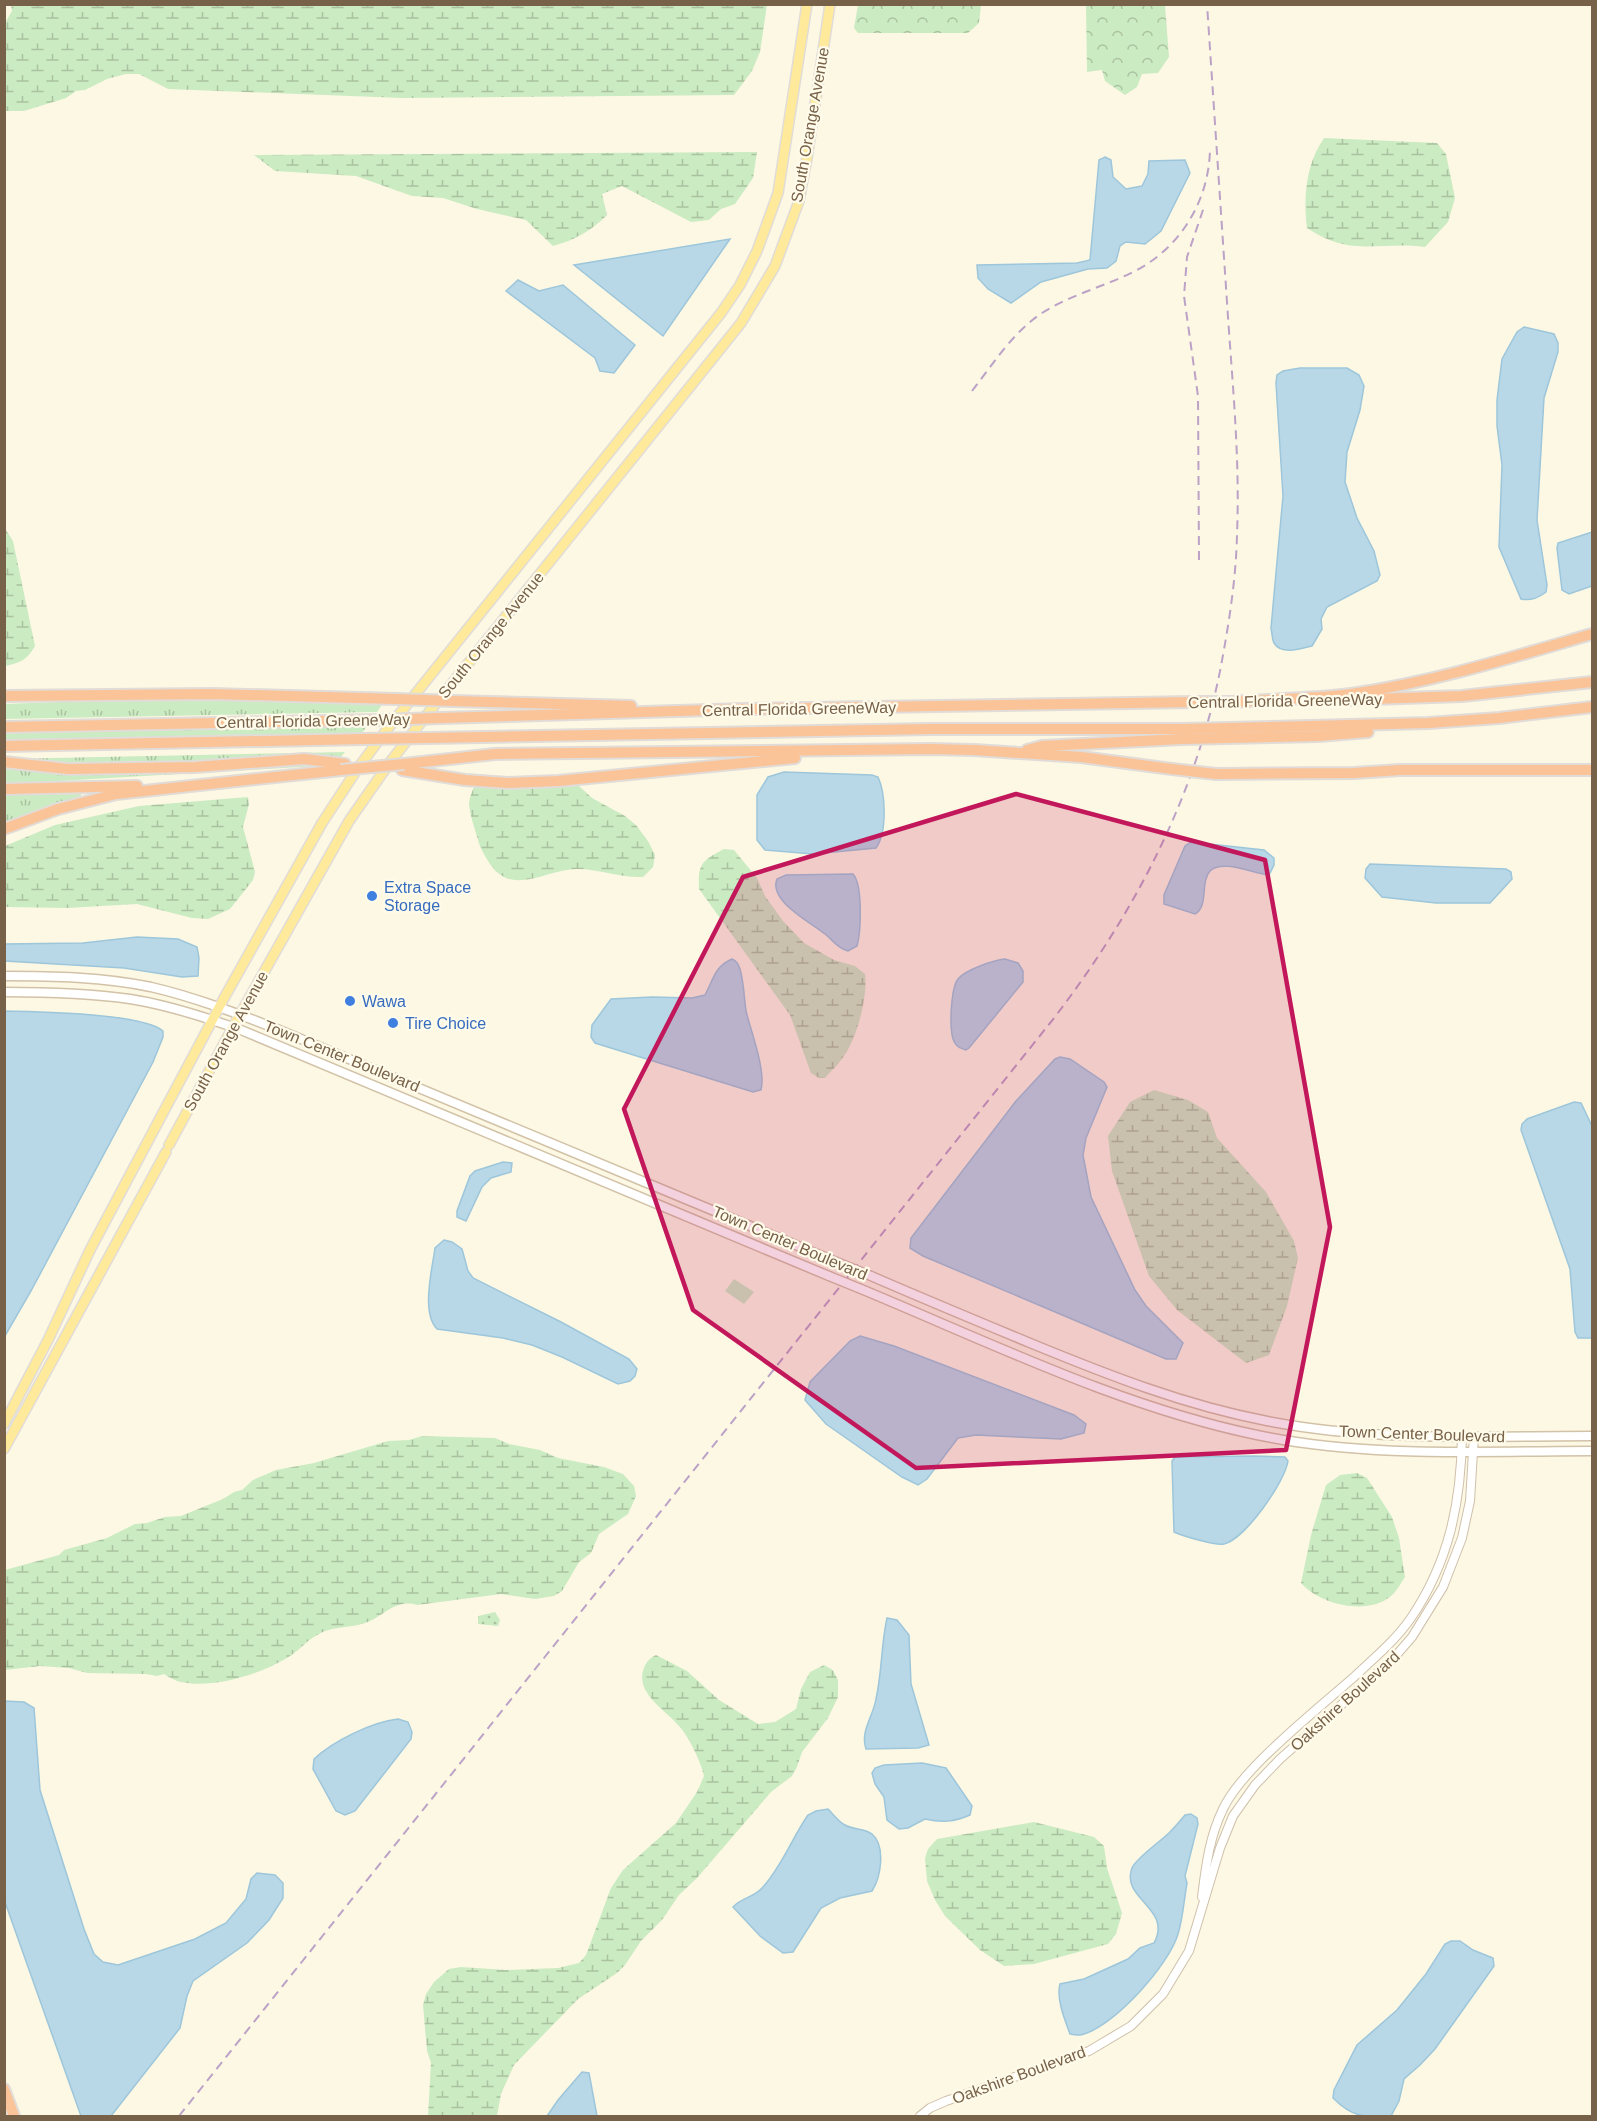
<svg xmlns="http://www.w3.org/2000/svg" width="1597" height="2121" font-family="Helvetica,sans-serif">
	<defs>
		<pattern id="grass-tufts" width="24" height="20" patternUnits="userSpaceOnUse" patternTransform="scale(1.5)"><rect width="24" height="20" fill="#cbebc2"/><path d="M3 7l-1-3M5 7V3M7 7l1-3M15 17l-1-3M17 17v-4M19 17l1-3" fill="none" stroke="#aac2a0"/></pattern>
		<pattern id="forest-crowns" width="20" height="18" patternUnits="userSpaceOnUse" patternTransform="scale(1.5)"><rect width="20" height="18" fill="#cbebc2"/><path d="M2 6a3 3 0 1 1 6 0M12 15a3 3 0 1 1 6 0" fill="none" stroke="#aac2a0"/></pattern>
		<pattern id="wetland-marsh" width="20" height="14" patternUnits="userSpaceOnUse" patternTransform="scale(1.5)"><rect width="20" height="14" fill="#cbebc2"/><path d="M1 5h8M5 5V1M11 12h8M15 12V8" fill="none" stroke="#aac2a0"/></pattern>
		<pattern id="park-dots" width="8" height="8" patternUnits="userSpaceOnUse" patternTransform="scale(1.5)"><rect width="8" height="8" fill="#cbebc2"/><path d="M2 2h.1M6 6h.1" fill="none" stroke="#aac2a0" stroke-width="1.8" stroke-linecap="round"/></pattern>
	</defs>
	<rect width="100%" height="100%" fill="#fdf8e4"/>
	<g fill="url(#grass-tufts)">
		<path d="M210 698 384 702 377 712 5 719 4 704 141 699Z"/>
		<path d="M368 725 356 740 5 748 4 731Z"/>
		<path d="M345 752 334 765 41 782H5V759Z"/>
		<path d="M81 794V796L5 823V795Z"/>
	</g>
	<g fill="url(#forest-crowns)">
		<path d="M858 5V4L981 5 979 23 968 33H858L854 28Z"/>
		<path d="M1086 5H1165L1169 57 1158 73 1142 74 1137 87 1125 95 1105 81 1102 70 1087 72Z"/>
	</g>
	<g fill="url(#wetland-marsh)">
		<path d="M11 5V4L767 5 760 52 752 71 734 95 402 98 168 89 139 74H126L107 79 85 90 76 91 66 98 24 111H5V23L12 11Z"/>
		<path d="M1324 138 1437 143 1446 154 1455 198 1448 222 1425 247C1378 241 1352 258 1307 228 1303 197 1306 164 1324 138Z"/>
		<path d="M757 152 753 178 735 204 721 209 709 220 691 222 622 186 602 194 607 215C591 231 575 240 553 246L526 220 477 209 443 198 412 196 356 176 275 171 254 155Z"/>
		<path d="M4 527 13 541 35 646C27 660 20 663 5 666Z"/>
		<path d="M579 786 592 798 625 816 636 825 648 841 655 855 653 867 643 877C622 878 602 870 580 869 548 867 511 900 488 861 484 854 480 848 478 840 475 829 470 816 469 804 469 799 472 792 474 787Z"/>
		<path d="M248 797 249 804 243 827 255 872 253 880 230 909 208 919 192 918 137 904 67 908 5 907V846L55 825 139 806Z"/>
		<path d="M724 849 734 850 757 878 765 896 783 921 804 943 834 960 855 966 865 974C868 996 857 1038 844 1056 839 1064 831 1071 825 1078H819L811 1073 790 1015 699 889C698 864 701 861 724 849Z"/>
		<path d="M1154 1090 1188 1100 1208 1112 1217 1138 1266 1192 1294 1241 1298 1258 1287 1306 1269 1355 1246 1363 1177 1310 1149 1276 1112 1171 1108 1136 1130 1102Z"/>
		<path d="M422 1436 495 1438 509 1444 540 1450 558 1458 604 1467 623 1474 634 1486 636 1496 628 1514 599 1534 591 1553 579 1562 562 1591 554 1596 535 1599 501 1594 417 1605C398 1599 387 1612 372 1620 356 1629 334 1625 319 1634 308 1639 300 1650 290 1656 262 1674 214 1689 181 1682 175 1681 169 1677 164 1674L157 1676 146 1674 87 1673 69 1668 40 1666 5 1670V1570L59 1555 64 1550 107 1538 135 1524 147 1523 165 1517 181 1516 223 1499 234 1492 242 1490 253 1480 276 1470 314 1463 388 1441 409 1440Z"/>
		<path d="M1357 1473 1367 1478 1392 1517 1399 1538 1405 1577C1401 1583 1397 1591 1391 1596 1368 1616 1320 1605 1301 1583L1311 1535 1326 1485 1340 1475Z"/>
		<path d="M656 1655 687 1671 719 1700 758 1724 775 1722 796 1709 801 1689 810 1672 824 1665 833 1670 838 1680V1697L828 1718 802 1752 797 1767 792 1776 771 1792 697 1878 679 1895 662 1920 641 1941 625 1965 617 1973 578 1999 514 2065 501 2094 497 2116H428L431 2063 427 2051 423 2005 426 1994 434 1982 449 1969 461 1967 506 1970 558 1968 579 1963 586 1955 611 1888 623 1870 676 1823 697 1792 704 1776C701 1762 689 1737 679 1726 666 1710 634 1693 644 1668 646 1662 651 1657 656 1655Z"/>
		<path d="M1034 1822 1094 1837 1104 1846 1107 1868 1122 1913 1116 1934 1108 1944 1034 1964 1004 1966 980 1950 945 1916 935 1900 927 1881 925 1858 928 1849 937 1839Z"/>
	</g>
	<path fill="url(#park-dots)" d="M495 1612 500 1620 498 1626 478 1624V1616Z"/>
	<path fill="#cbebc2" d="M734 1279 754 1292 744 1304 725 1291Z"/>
	<g fill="#b8d8e8" stroke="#9dc6da" stroke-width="1.5">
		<path d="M1105 157 1111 160 1113 177 1126 189 1142 186 1148 174 1149 161 1185 160 1190 173 1161 231 1145 244 1126 242 1120 246 1116 261 1107 268 1088 269 1041 282 1011 303 988 289 978 278 977 265 1077 263 1090 260 1099 160Z"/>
		<path d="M730 239 663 336 574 265Z"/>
		<path d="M518 280 539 291 563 285 635 345 614 373 600 371 595 358 506 291Z"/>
		<path d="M1524 327 1554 334 1558 343V352L1544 398 1537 520 1547 585 1546 592C1538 598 1531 601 1521 599L1499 547 1502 465 1497 426V400L1502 359 1517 332Z"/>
		<path d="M1300 368H1347L1359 375 1364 386 1360 410 1347 452 1345 482 1357 518 1374 551 1380 575 1377 581 1327 607 1321 619 1322 629 1312 646C1301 649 1281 655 1274 643 1272 639 1272 632 1271 628L1283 496 1276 383 1277 375 1283 371Z"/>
		<path d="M1592 532V586L1569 594 1562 590 1557 548 1558 543Z"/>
		<path d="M784 772 872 775 878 777C886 794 887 833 876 848L813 854 765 850 757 840V795L768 777Z"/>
		<path d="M1191 842 1264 850 1274 858V865L1269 875C1252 873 1222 859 1210 871 1200 882 1209 906 1195 914L1164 904V895L1185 846Z"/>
		<path d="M1370 864 1506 869 1511 872 1512 879 1490 903H1436L1382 897 1365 878 1366 869Z"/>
		<path d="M853 874C863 885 861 932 857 946L848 951C837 948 834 941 825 934 812 923 768 901 777 879L786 875Z"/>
		<path d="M137 937 178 939 197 947 199 958 198 976 182 977 124 968 5 961V944L83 943Z"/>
		<path d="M732 959C737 961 738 964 740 969 744 983 744 997 746 1011 751 1032 766 1070 761 1090L753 1092 595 1043 591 1037 592 1025 611 999 652 997 692 998 705 995C713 980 715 966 732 959Z"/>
		<path d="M1005 959 1018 963 1023 971V982L969 1048 966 1050C962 1049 957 1047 955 1043 948 1033 951 988 958 979 965 970 994 960 1005 959Z"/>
		<path d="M5 1011C35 1012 143 1013 163 1031V1037L153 1062 31 1291 5 1336Z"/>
		<path d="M1060 1057 1070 1059 1104 1082 1107 1087 1086 1138 1083 1155 1091 1197 1135 1290 1146 1306 1183 1343 1176 1359H1166L923 1256 910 1248 911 1238 1016 1101 1055 1059Z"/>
		<path d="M1574 1102 1581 1103 1592 1126V1338H1578L1575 1332 1570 1269 1521 1130 1522 1124 1527 1119Z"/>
		<path d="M503 1162 512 1163 511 1172 491 1178 482 1187 466 1221 457 1217V1211L470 1176 475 1171Z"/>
		<path d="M444 1240 452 1242 462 1249 468 1271 473 1278 561 1322 629 1359 637 1369 635 1376 630 1381 618 1384 562 1357 532 1345 503 1338 437 1329C421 1313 432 1270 435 1248Z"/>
		<path d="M860 1336 894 1346 1074 1415 1086 1424 1084 1433 1061 1439 976 1435 958 1438 927 1479 918 1485 902 1477 826 1424 805 1400 810 1382 850 1341Z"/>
		<path d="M1253 1456 1285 1457 1288 1461C1285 1482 1245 1539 1224 1544 1216 1546 1183 1536 1174 1532L1172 1461 1175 1457Z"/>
		<path d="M887 1618 897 1620 909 1635 911 1684 929 1745 918 1748 866 1749C860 1731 873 1717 876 1699 882 1673 881 1645 887 1618Z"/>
		<path d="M4 1701 24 1702 34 1708 40 1790 84 1929 94 1954 103 1962 118 1965 195 1939 226 1923 246 1899 251 1879 257 1873 275 1875 283 1883V1898L269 1920 247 1943 193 1981 187 1996 180 2028 111 2116H81L5 1902Z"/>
		<path d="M398 1719 408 1722 412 1732 411 1739 355 1811 345 1815 336 1811 313 1769 314 1759C333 1741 372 1722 398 1719Z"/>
		<path d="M922 1763 946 1768 972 1806 970 1815C954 1822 942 1823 925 1819L908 1828 899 1829 887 1820 884 1797 875 1784 872 1773 875 1768 884 1765Z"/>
		<path d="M828 1809C833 1814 839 1822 845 1825 853 1830 865 1828 872 1834 886 1846 881 1877 872 1891L840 1898 821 1908 793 1952 783 1953 760 1936 733 1907C742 1897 754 1898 763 1887 782 1866 792 1838 808 1815L816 1811Z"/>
		<path d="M1191 1814 1197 1818 1198 1824 1185 1876 1187 1883C1184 1900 1183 1918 1178 1934 1169 1965 1115 2025 1084 2034 1080 2036 1075 2035 1070 2034 1065 2020 1056 1999 1060 1984L1084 1979 1128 1959 1140 1948 1154 1943C1173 1908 1120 1899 1132 1868 1136 1858 1161 1841 1169 1833 1175 1827 1180 1821 1185 1815Z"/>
		<path d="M1451 1941H1460L1473 1950 1493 1958 1494 1966 1435 2049 1420 2065 1404 2079 1399 2101 1391 2116C1364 2117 1353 2118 1333 2098L1334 2090 1357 2045 1397 2010 1426 1974 1445 1944Z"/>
		<path d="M582 2072 589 2073 597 2116H547L558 2100Z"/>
	</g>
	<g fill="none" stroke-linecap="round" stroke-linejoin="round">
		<defs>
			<g id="tertiary">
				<path d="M1202 1897C1206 1866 1209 1838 1223 1809 1232 1790 1248 1773 1262 1759 1291 1730 1323 1704 1354 1677 1374 1658 1395 1641 1411 1618 1449 1562 1461 1503 1462 1436"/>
				<path d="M920 2116 930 2108 946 2101 1089 2051 1131 2026 1163 1994 1189 1951 1220 1848 1233 1816 1255 1785 1280 1759 1392 1660 1412 1637 1443 1587 1462 1538 1470 1501 1474 1436"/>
			</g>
			<g id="secondary">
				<path d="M4 976C53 976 103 977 151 987 194 997 236 1013 277 1029L839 1263"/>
				<path d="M4 992C46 992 88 993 130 999 168 1005 205 1017 241 1030L829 1276"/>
				<path d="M871 1276C924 1299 977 1321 1030 1343 1108 1375 1184 1405 1267 1421 1374 1442 1484 1436 1592 1436"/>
				<path d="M861 1289C989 1342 1121 1407 1257 1435 1367 1458 1481 1451 1592 1451"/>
			</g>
			<g id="primary">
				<path d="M169 1145 233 1027 349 821 388 765 418 726 741 323 775 266 799 201 807 158 830 4"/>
				<path d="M4 1424 48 1340 90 1250 223 1000 322 823 358 768 385 732 721 313 740 285 757 251 778 193 807 4"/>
				<path d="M4 1449 166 1152"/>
			</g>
			<g id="motorway">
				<path d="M4 696 213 694 396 699"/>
				<path d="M1342 700 1462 696 1592 682"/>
				<path d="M453 701 631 706"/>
				<path d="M1232 702C1271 699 1312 699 1351 694 1434 682 1513 657 1592 634"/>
				<path d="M440 718 745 709 1196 702"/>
				<path d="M4 727 380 720"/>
				<path d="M1228 728 1428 723 1499 718 1592 707"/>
				<path d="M427 738 930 729H1183"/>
				<path d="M1227 738 1318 736 1368 732"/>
				<path d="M4 746 365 739"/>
				<path d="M1027 750 1042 746 1182 739"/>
				<path d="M4 762 68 769 195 767 304 759 345 764"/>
				<path d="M404 764 495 754 930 749 974 750 1081 757 1172 769"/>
				<path d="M402 770 465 780 508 783 558 781 795 758"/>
				<path d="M1216 774 1354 773 1400 770H1592"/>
				<path d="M4 789 137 786"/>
				<path d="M4 829 58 809 116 794 341 770"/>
				<path d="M4 2089 14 2116"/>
			</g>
		</defs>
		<use href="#tertiary" stroke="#cfc0aa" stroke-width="10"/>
		<use href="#secondary" stroke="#d2c2a7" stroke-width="11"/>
		<use href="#primary" stroke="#e1dcd7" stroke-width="12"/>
		<use href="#motorway" stroke="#e1dcd7" stroke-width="14"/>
		<use href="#tertiary" stroke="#fff" stroke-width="8"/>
		<use href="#secondary" stroke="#fff" stroke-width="8"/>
		<use href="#primary" stroke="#feea9a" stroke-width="9"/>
		<use href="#motorway" stroke="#fac398" stroke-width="10"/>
		<g stroke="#bca2c7" stroke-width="2" stroke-dasharray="9 6" stroke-linecap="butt">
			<path d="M972 391C993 364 1013 332 1042 313 1070 295 1103 287 1133 272 1180 249 1210 200 1210 147"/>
			<path d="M1199 560 1198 396 1184 296 1187 257 1204 207"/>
			<path d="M179 2116 1054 1018C1134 914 1196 796 1221 666 1229 623 1236 579 1237 535 1240 462 1233 390 1228 317 1221 213 1214 109 1207 4"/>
		</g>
		<defs>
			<g id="secondary-bridge">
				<path d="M839 1263 871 1276"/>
				<path d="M829 1276 861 1289"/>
			</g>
			<g id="motorway-bridge">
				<path d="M396 699 453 701"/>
				<path d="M1196 702H1232"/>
				<path d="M380 720 440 718"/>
				<path d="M1183 729 1228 728"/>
				<path d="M365 739 427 738"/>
				<path d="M1182 739 1227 738"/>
				<path d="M1172 769 1216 774"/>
				<path d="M341 770 404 764"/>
			</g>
		</defs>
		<use href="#secondary-bridge" stroke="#d2c2a7" stroke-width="11" stroke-linecap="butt"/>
		<use href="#motorway-bridge" stroke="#e1dcd7" stroke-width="14" stroke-linecap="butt"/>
		<use href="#secondary-bridge" stroke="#fff" stroke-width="8"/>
		<use href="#motorway-bridge" stroke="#fac398" stroke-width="10"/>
	</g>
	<path fill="#c2185b" fill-opacity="0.2" stroke="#c2185b" stroke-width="4.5" stroke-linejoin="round" d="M1016 794 1265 860 1330 1227 1286 1450 916 1468 693 1310 624 1109 743 877Z"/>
	<g fill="#3f7fe0" stroke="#fffbeb" stroke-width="2">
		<circle cx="372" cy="896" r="6"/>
		<circle cx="350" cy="1001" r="6"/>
		<circle cx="393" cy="1023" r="6"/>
	</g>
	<g text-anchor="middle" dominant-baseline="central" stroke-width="4.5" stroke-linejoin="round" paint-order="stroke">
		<g font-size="16" fill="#776148" stroke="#fffbeb">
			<text transform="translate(810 125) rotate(-80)">South Orange Avenue</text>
			<text transform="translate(491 635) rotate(-51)">South Orange Avenue</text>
			<text transform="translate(1285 701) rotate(-1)">Central Florida GreeneWay</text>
			<text transform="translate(799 709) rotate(-1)">Central Florida GreeneWay</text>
			<text transform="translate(313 721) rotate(-1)">Central Florida GreeneWay</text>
			<text transform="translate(226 1041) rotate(-61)">South Orange Avenue</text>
			<text transform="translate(342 1056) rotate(22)">Town Center Boulevard</text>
			<text transform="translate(790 1243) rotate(23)">Town Center Boulevard</text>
			<text transform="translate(1422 1434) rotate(2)">Town Center Boulevard</text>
			<text transform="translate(1345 1701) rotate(-42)">Oakshire Boulevard</text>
			<text transform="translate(1019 2075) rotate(-20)">Oakshire Boulevard</text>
		</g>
		<g font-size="16" fill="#366cbe" stroke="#fffbeb" text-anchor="start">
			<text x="384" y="887">Extra Space<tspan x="384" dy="18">Storage</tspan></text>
			<text x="362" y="1001">Wawa</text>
			<text x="405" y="1023">Tire Choice</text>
		</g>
	</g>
	<rect width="1597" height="2121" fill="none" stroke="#776148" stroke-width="12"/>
</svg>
